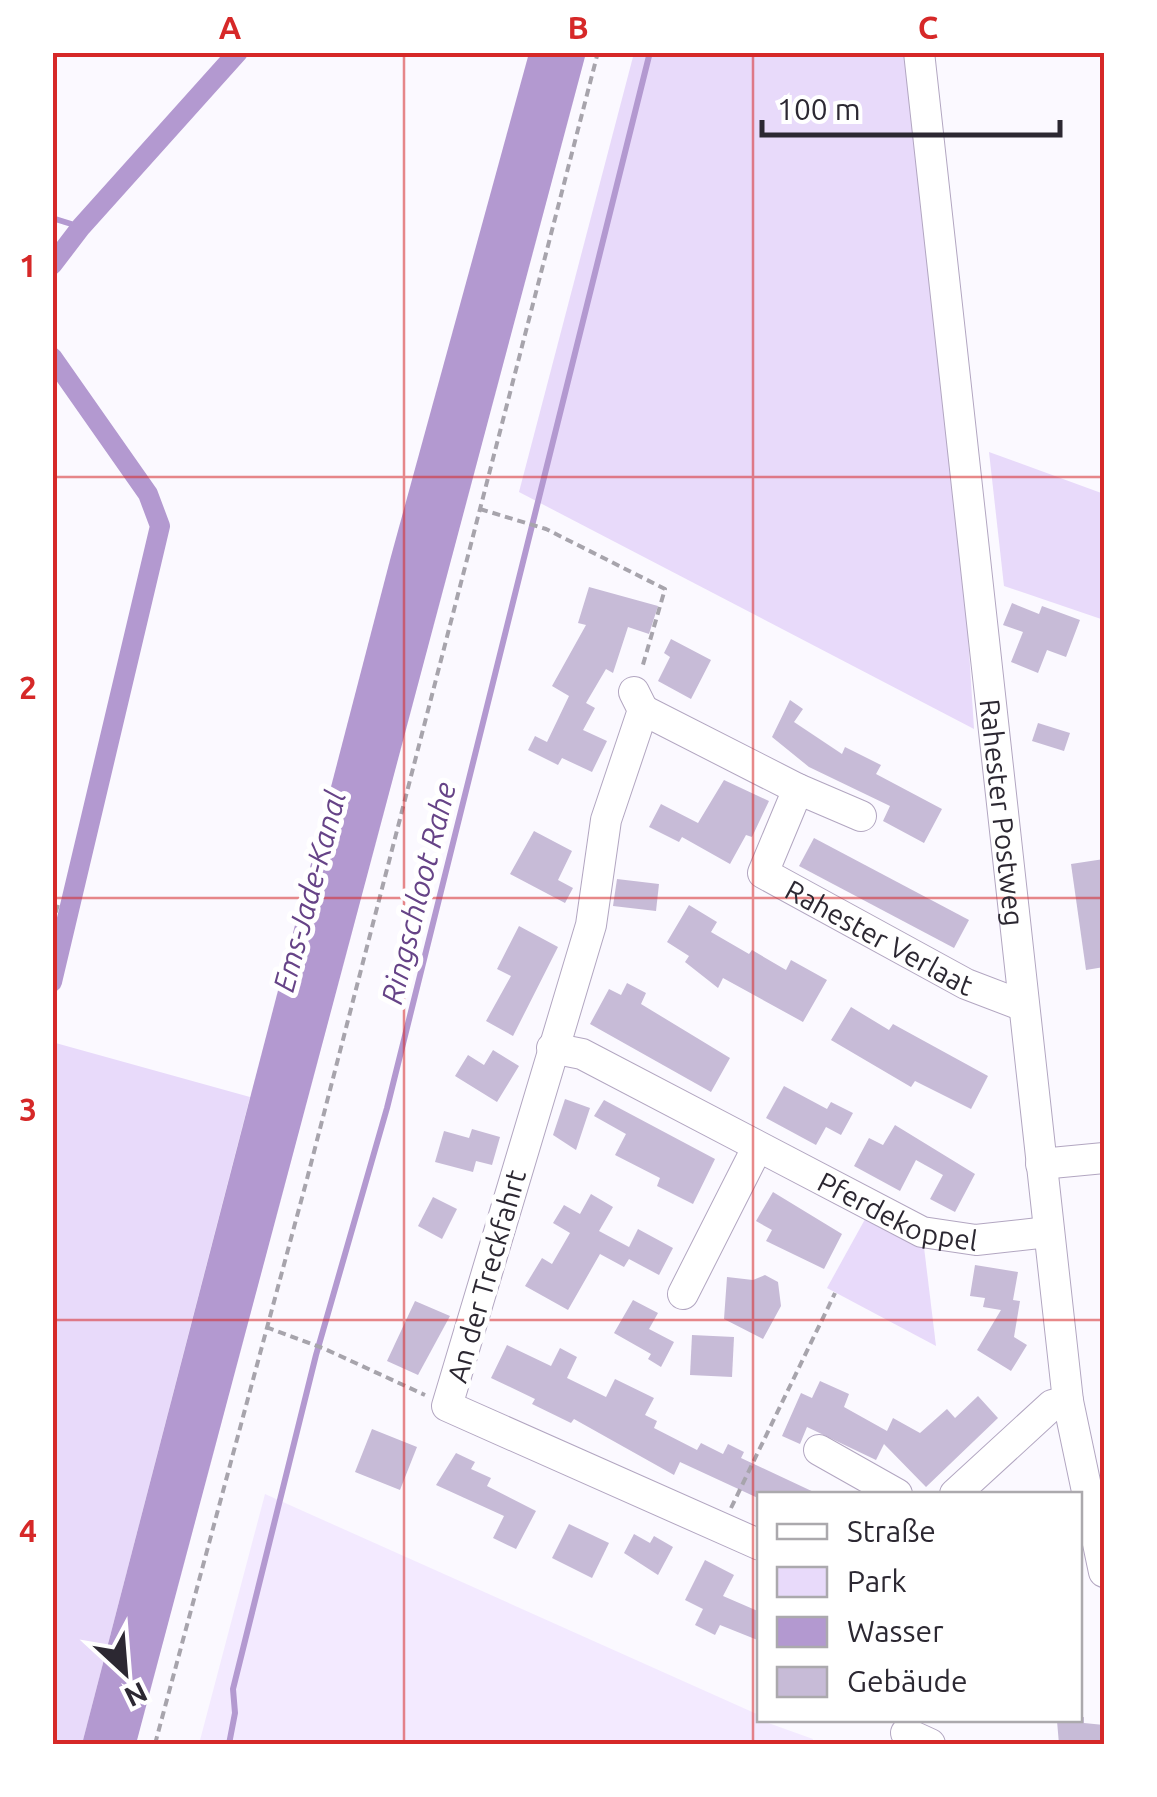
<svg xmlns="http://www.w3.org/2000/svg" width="1157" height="1797" font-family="Ubuntu,sans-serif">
	<rect width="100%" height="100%" fill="#fbf9ff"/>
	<path fill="#f3eaff" d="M265 1494 759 1715 760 1720 813 1739 811 1744H199Z"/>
	<g fill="#e8dafa">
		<path d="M634 53H905L964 572 974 729 519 492Z"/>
		<path d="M989 452 1104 494V620L1004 586Z"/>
		<path d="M52 1042 250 1097 82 1744H52Z"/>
		<path d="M869 1212 923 1239 936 1346 827 1288Z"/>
	</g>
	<path fill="#b399d0" d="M529 53H586L136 1744H82L390 560Z"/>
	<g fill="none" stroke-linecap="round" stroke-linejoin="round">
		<g stroke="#b399d0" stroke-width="6">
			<path d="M52 218 81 227"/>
			<path d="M229 1744 235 1713 233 1689 316 1355 387 1108 650 52"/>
		</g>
		<g stroke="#b399d0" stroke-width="20">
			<path d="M52 265 81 227 238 52"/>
			<path d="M52 357 148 494 160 526 52 982"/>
		</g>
	</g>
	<g fill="#c7bbd7">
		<path d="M589 587 658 606 649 634 628 627 613 673 606 669 586 703 595 708 583 730 607 741 592 772 562 758 558 765 528 750 535 736 547 742 569 696 552 686 586 625 578 623Z"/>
		<path d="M1012 603 1039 614 1042 606 1080 620 1066 657 1047 650 1038 673 1011 662 1023 632 1003 625Z"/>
		<path d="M671 639 711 660 691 699 658 681 670 657 664 653Z"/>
		<path d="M790 700 803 709 794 722 842 754 845 747 881 765 876 774 942 809 924 843 883 821 890 806 809 767 772 737Z"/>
		<path d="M1038 723 1070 733 1064 751 1032 741Z"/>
		<path d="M724 780 769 801 752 837 746 835 730 864 682 837 679 842 649 827 661 804 698 823Z"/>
		<path d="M534 831 572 851 558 880 573 888 565 903 510 874Z"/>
		<path d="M814 838 969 920 954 948 799 866Z"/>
		<path d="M1104 859V967L1086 970 1071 864Z"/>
		<path d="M617 879 659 884 656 911 613 906Z"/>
		<path d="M689 905 717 922 711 932 749 954 752 950 786 970 791 960 827 980 803 1022 723 978 718 988 685 962 689 956 667 942Z"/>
		<path d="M519 926 558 947 513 1036 486 1021 511 976 497 969Z"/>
		<path d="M627 983 646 993 641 1004 730 1058 711 1092 590 1024 609 989 621 995Z"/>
		<path d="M851 1007 889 1030 893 1024 988 1076 971 1109 915 1081 911 1087 831 1040Z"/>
		<path d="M493 1050 519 1066 497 1102 455 1076 468 1055 484 1065Z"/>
		<path d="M784 1086 827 1109 831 1102 853 1113 841 1135 826 1127 816 1145 766 1118Z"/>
		<path d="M565 1099 590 1108 576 1150 553 1135Z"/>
		<path d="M604 1100 715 1159 693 1204 657 1186 660 1178 615 1155 626 1134 594 1116Z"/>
		<path d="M895 1125 975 1174 955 1212 930 1199 943 1175 916 1160 900 1191 854 1166 869 1138 883 1145Z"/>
		<path d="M472 1129 500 1137 492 1165 476 1161 473 1172 435 1162 444 1131 469 1138Z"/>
		<path d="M773 1192 842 1234 824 1269 766 1241 772 1230 756 1221Z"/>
		<path d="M591 1194 613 1207 599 1231 629 1247 638 1229 673 1248 659 1275 629 1259 624 1267 600 1254 568 1310 525 1286 542 1258 552 1264 570 1233 553 1223 564 1205 580 1214Z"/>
		<path d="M433 1197 457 1209 442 1239 418 1226Z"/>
		<path d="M975 1265 1018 1272 1013 1300 1020 1301 1014 1337 1027 1345 1011 1371 977 1350 1001 1310 983 1307 985 1298 970 1296Z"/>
		<path d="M765 1275 778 1282 781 1306 763 1339 724 1319 727 1277 753 1280Z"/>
		<path d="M633 1300 658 1313 649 1329 674 1342 661 1367 648 1359 651 1354 614 1333Z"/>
		<path d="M415 1301 450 1316 418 1375 387 1361Z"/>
		<path d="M692 1335 734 1337 732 1377 690 1375Z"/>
		<path d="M507 1345 551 1366 560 1348 577 1357 567 1378 606 1397 615 1379 654 1398 645 1415 657 1421 654 1428 697 1450 701 1443 723 1454 728 1444 744 1452 741 1458 818 1494H760V1499L680 1462 674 1475 574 1419 571 1423 532 1404 535 1399 491 1378Z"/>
		<path d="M820 1381 849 1394 844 1407 887 1431 893 1418 920 1433 947 1409 955 1418 978 1396 998 1418 926 1487 884 1444 876 1460 807 1427 800 1444 782 1436 801 1393 812 1398Z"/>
		<path d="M372 1429 417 1447 400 1490 355 1472Z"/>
		<path d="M456 1453 475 1462 471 1469 491 1478 487 1486 536 1511 516 1549 493 1538 504 1516 436 1485Z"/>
		<path d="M569 1524 609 1543 592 1578 552 1558Z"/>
		<path d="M634 1534 650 1543 654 1536 673 1547 658 1575 624 1553Z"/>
		<path d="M705 1560 734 1575 723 1596 760 1612V1641L720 1625 715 1635 695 1625 703 1609 685 1600Z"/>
		<path d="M1084 1717V1723L1104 1725V1744H1059L1057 1721Z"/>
	</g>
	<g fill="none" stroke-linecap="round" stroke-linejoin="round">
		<defs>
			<g id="minor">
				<path id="s1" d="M919 52 1068 1401 1104 1572"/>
				<path d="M634 692 643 710 606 820 591 925 447 1406 760 1545"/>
				<path id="s2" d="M643 710 798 789 763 873 966 984 1021 1005"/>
				<path d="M798 789 861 816"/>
				<path id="s3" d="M552 1048 582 1054 922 1232 976 1240 1048 1232"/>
				<path d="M1041 1164 1104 1158"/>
				<path d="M683 1294 757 1148"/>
				<path d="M819 1450 897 1494"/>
				<path d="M955 1494 1052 1405 1068 1401"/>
				<path d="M906 1733 930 1744"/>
			</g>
		</defs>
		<use href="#minor" stroke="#b2a6c1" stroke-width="32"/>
		<g stroke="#a7a4ac" stroke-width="4" stroke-dasharray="8 5" stroke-linecap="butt">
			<path d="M480 509 546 529 665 589 642 668"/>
			<path d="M52 925 59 901"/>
			<path d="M266 1327 325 1349 425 1395"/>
			<path d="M731 1508 835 1293"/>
			<path d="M155 1744 307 1179 598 52"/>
		</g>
		<use href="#minor" stroke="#fff" stroke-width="30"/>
	</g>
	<path fill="none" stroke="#d62828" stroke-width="2.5" stroke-opacity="0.55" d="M404 52V1744M753 52V1744M52 477H1104M52 898H1104M52 1320H1104"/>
	<g text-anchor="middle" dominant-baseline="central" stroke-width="10" stroke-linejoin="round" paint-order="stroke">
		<g font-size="28" fill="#2c2832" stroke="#fff">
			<text stroke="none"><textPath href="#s1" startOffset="765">Rahester Postweg</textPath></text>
			<text stroke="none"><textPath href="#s2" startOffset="398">Rahester Verlaat</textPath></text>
			<text stroke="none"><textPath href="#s3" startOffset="385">Pferdekoppel</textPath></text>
			<text transform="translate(486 1276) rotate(-74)">An der Treckfahrt</text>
		</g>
		<g font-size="30" font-style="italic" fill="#664387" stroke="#fff">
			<text transform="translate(309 891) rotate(-75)">Ems-Jade-Kanal</text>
			<text transform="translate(418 893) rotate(-76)">Ringschloot Rahe</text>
		</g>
	</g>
	<rect width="1157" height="1797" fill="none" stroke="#ffffff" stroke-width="110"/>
	<rect x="757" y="1492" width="325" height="230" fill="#ffffff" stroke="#aba9ad" stroke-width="2.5"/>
	<rect x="777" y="1524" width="50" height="15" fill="#ffffff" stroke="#aba9ad" stroke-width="2.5"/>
	<text x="847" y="1542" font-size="30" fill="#2c2832">Straße</text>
	<rect x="777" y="1567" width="50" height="30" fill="#e8dafa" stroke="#aba9ad" stroke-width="2.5"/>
	<text x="847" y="1592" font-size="30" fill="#2c2832">Park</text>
	<rect x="777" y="1617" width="50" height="30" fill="#b399d0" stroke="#aba9ad" stroke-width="2.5"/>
	<text x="847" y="1642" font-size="30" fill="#2c2832">Wasser</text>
	<rect x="777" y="1667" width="50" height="30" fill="#c7bbd7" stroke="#aba9ad" stroke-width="2.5"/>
	<text x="847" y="1692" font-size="30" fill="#2c2832">Gebäude</text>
	<g transform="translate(125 1672) rotate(154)" stroke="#ffffff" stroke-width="8" paint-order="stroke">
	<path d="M0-8L18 38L0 25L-18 38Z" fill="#2c2832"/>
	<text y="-15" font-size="28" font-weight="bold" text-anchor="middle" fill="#2c2832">N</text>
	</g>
	<path d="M762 120v15h298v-15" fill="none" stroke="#2c2832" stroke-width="5"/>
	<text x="777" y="120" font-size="30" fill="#2c2832" stroke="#ffffff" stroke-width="8" paint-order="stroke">100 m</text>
	<rect x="55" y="55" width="1047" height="1687" fill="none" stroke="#d62828" stroke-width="4"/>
	<g font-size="32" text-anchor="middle" font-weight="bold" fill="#d62828">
		<text x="230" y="39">A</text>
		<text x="578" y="39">B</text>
		<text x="928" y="39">C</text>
		<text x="28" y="277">1</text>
		<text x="28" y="699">2</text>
		<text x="28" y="1121">3</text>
		<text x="28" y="1542">4</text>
	</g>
</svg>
